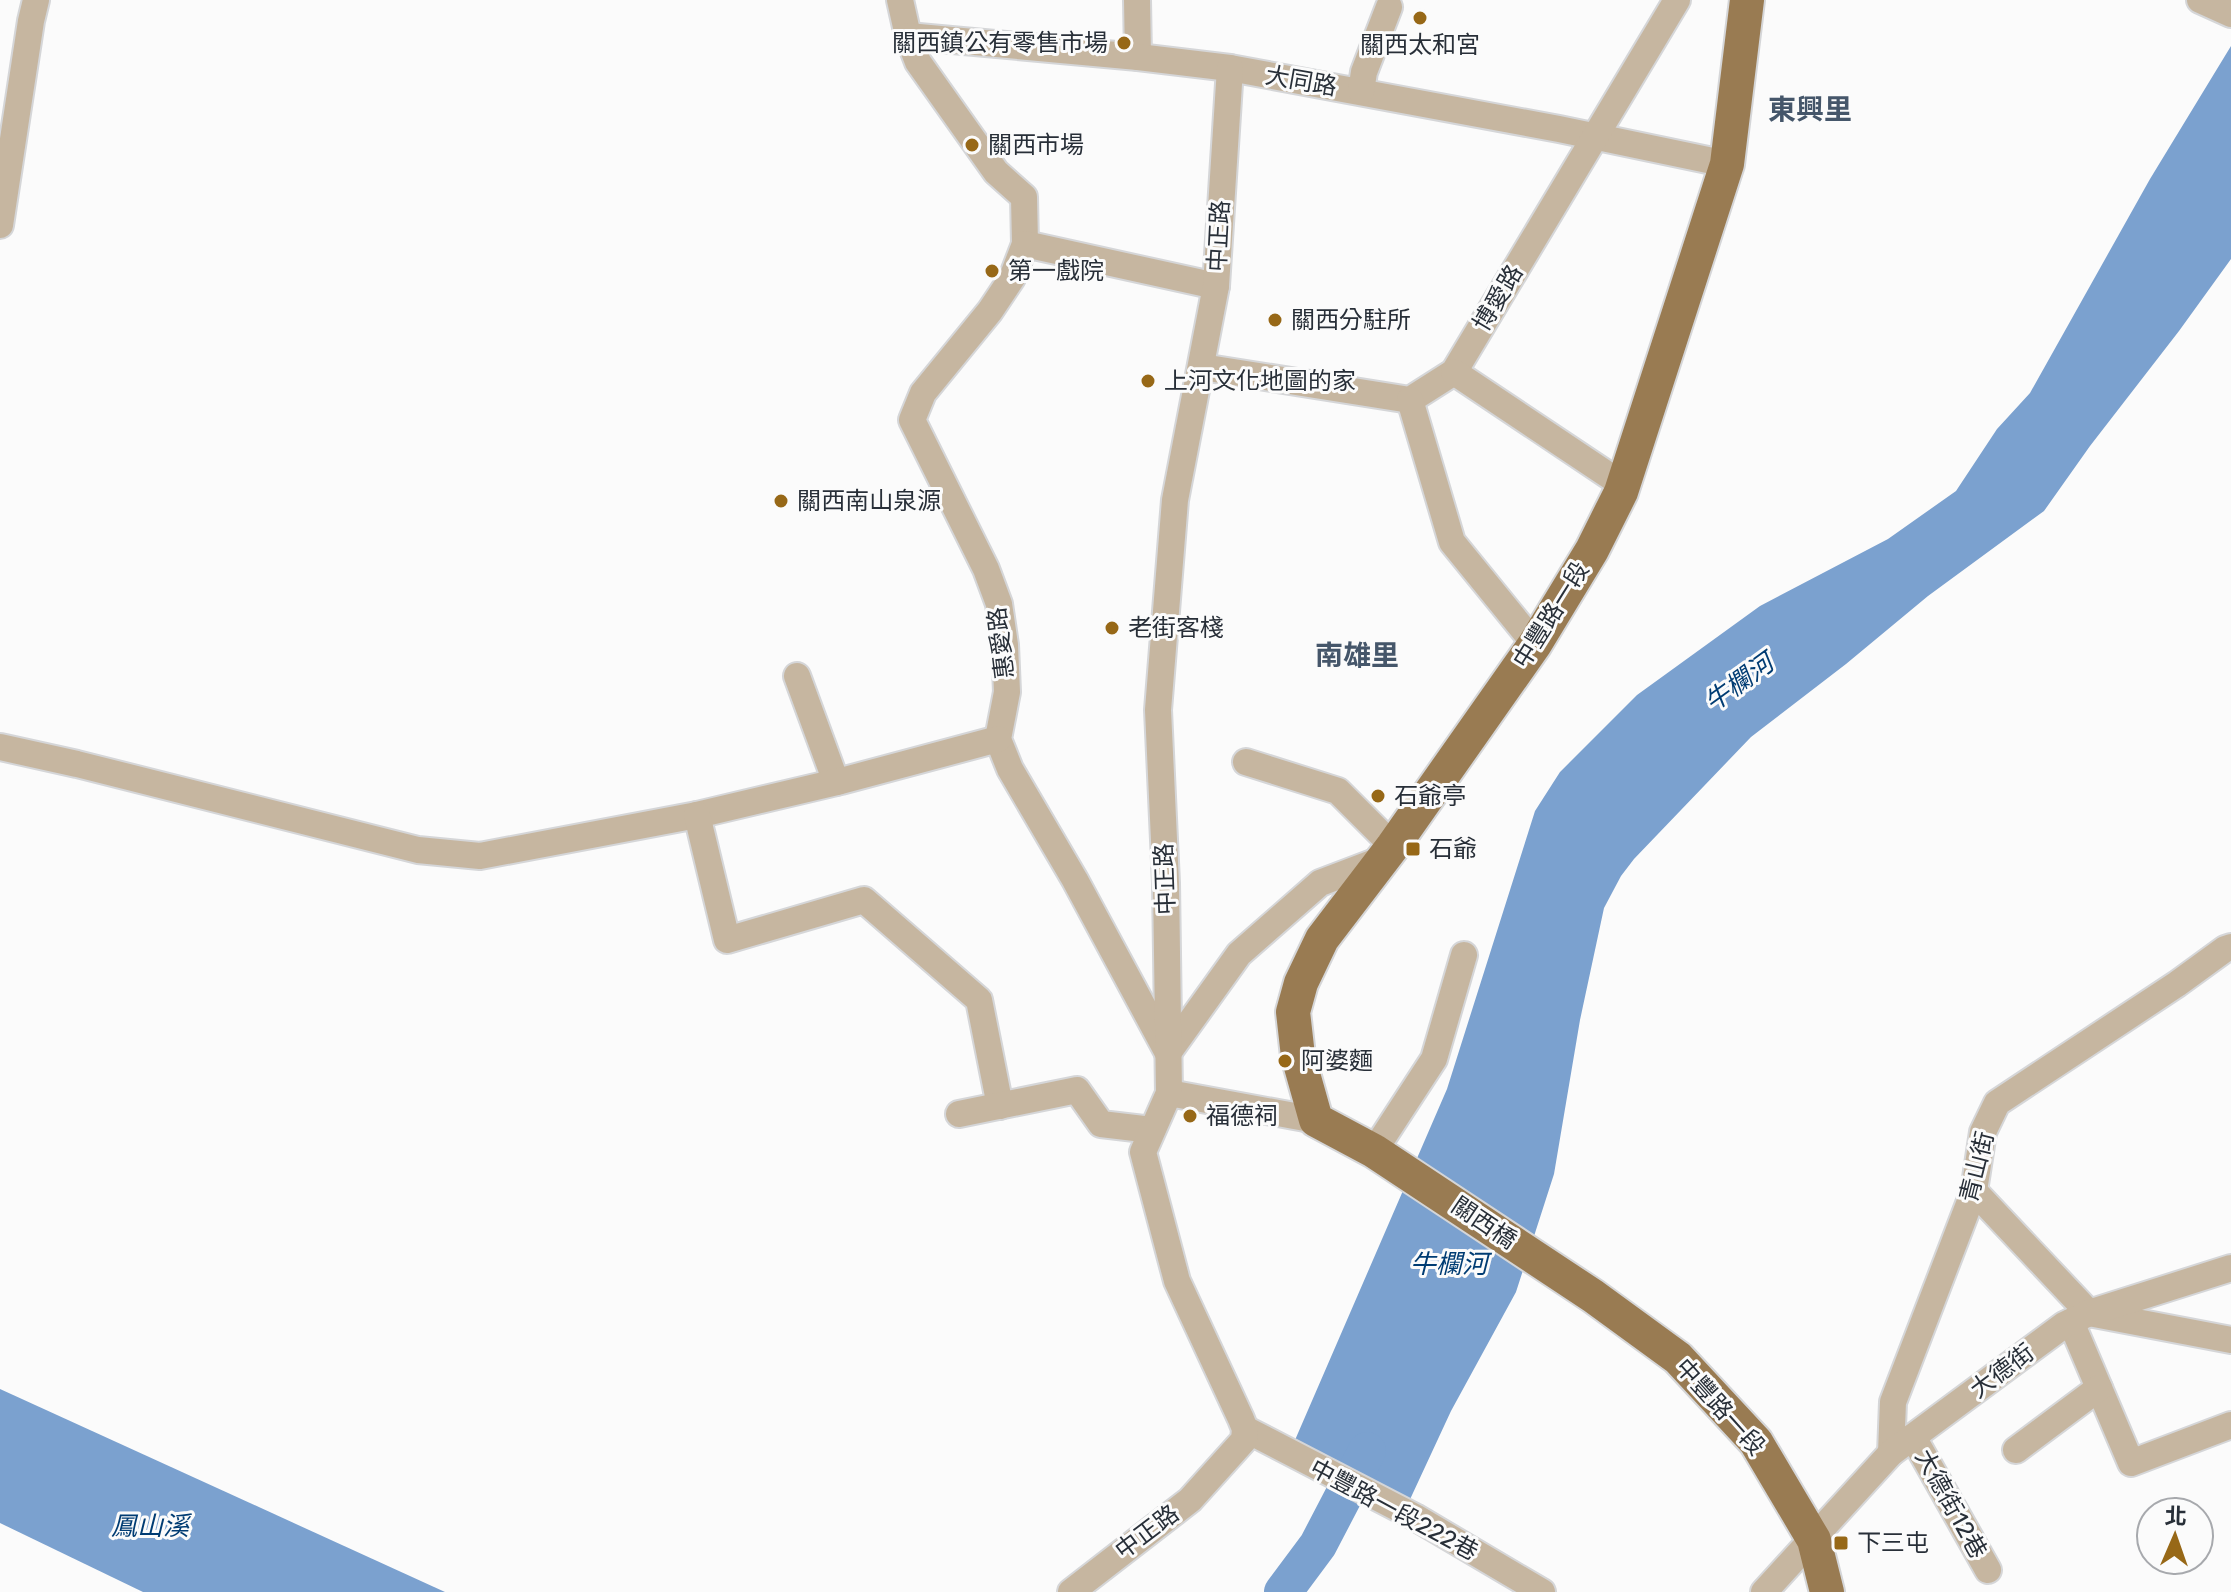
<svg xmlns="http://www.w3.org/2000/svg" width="2231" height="1592" font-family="Rubik,'Noto Sans TC',sans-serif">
	<rect width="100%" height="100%" fill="#fbfbfb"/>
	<g fill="#7ba1cf">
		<path d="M2231 46V259L2179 331 2090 446 2044 511 1928 596 1846 664 1751 737 1634 859 1621 876 1604 908 1580 1020 1554 1174 1516 1292 1451 1411 1406 1508 1292 1447 1447 1089 1535 811 1560 772 1637 695 1760 606 1888 539 1956 491 1997 429 2030 393 2150 179Z"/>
		<path d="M0 1389 445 1592H143L0 1523Z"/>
	</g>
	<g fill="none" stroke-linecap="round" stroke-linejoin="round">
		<path stroke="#7ba1cf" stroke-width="38" d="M1283 1592 1318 1545 1367 1451"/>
		<defs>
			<g id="minor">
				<path d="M900 0 908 36 918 62 996 172 1024 197 1025 244"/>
				<path d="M1137 0 1138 57"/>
				<path d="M2200 0 2231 14"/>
				<path d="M908 36 1138 57 1230 68 1559 129 1727 164"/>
				<path d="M1361 91 1364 72 1389 7"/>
				<path d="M0 225 31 21 36 0"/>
				<path d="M1216 286 1025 244 1012 278 990 311 923 393 912 420 986 569 999 604 1005 645 1007 692 998 739 1010 769 1075 880 1168 1053 1239 954 1320 883 1383 859"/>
				<path d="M1202 367 1410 400 1454 372 1677 0"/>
				<path d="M1454 372 1623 485"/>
				<path d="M1410 400 1452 542 1535 644"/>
				<path d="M797 676 836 782"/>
				<path d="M0 747 77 764 418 850 480 856 697 815 841 781 998 739"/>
				<path d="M1246 762 1338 791 1393 846"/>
				<path d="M697 815 727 940 864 900 979 1000 1000 1106"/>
				<path d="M1169 1093 1316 1120"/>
				<path d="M959 1114 1077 1090 1101 1124 1152 1130"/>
				<path d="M1374 1151 1434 1059 1464 955"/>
				<path d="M1974 1191 2089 1313 2231 1340"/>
				<path d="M2071 1322 2131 1463 2231 1425"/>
				<path d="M1245 1429 1415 1517 1542 1592"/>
				<path d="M1913 1437 1988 1570"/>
				<path d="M2016 1450 2099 1388"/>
				<path d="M1891 1453 1893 1402 1974 1191 1983 1132 1997 1103 2177 984 2225 949 2231 947"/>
				<path d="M1071 1592 1190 1500 1244 1440 1245 1429 1241 1419 1177 1281 1143 1152 1169 1093 1166 883 1158 710 1175 500 1216 286 1230 68"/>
				<path d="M1764 1592 1891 1453 2064 1325 2089 1313 2231 1268"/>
			</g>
			<path id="major" d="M1747 0 1727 164 1621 492 1592 550 1535 644 1393 846 1322 939 1301 983 1293 1012 1298 1056 1316 1120 1374 1151 1593 1296 1678 1358 1756 1442 1814 1540 1827 1592"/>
		</defs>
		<use href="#minor" stroke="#d5d6d8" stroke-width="30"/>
		<use href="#major" stroke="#d5d6d8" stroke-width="38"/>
		<use href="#minor" stroke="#c6b6a0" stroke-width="26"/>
		<use href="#major" stroke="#997b52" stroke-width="34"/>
	</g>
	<g fill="#976817" stroke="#fbfbfb" stroke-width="3">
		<circle cx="1420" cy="18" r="8"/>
		<circle cx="1124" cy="43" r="8"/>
		<circle cx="972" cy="145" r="8"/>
		<circle cx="992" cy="271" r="8"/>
		<circle cx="1275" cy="320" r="8"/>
		<circle cx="1148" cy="381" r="8"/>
		<circle cx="781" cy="501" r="8"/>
		<circle cx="1112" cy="628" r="8"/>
		<circle cx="1378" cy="796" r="8"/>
		<rect x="1405" y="841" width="16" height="16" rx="4"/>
		<circle cx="1285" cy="1061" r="8"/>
		<circle cx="1190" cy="1116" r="8"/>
		<rect x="1833" y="1535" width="16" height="16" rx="4"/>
	</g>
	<g text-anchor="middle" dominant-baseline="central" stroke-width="6" stroke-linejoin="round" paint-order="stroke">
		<g font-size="24" fill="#282f38" stroke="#fbfbfb" text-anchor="start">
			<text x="1108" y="43" text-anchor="end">關西鎮公有零售市場</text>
			<text x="1420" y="45" text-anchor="middle">關西太和宮</text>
			<text x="988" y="145">關西市場</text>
			<text x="1008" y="271">第一戲院</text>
			<text x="1291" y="320">關西分駐所</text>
			<text x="1164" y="381">上河文化地圖的家</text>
			<text x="797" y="501">關西南山泉源</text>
			<text x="1128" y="628">老街客棧</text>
			<text x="1394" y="796">石爺亭</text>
			<text x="1429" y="849">石爺</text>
			<text x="1301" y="1061">阿婆麵</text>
			<text x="1206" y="1116">福德祠</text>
			<text x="1857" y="1543">下三屯</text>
		</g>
		<g font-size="24" fill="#282f38" stroke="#fbfbfb">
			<text transform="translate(1301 81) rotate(10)">大同路</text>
			<text transform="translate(1219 236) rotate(-87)">中正路</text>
			<text transform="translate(1498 298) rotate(-59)">博愛路</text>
			<text transform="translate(1551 615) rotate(-58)">中豐路一段</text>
			<text transform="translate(1001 643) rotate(-97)">惠愛路</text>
			<text transform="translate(1165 879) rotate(-92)">中正路</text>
			<text transform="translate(1977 1167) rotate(-76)">青山街</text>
			<text transform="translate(1484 1223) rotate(34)">關西橋</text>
			<text transform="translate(2002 1371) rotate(-37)">大德街</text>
			<text transform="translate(1720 1407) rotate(48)">中豐路一段</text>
			<text transform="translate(1951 1504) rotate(61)">大德街12巷</text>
			<text transform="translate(1394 1510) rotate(28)">中豐路一段222巷</text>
			<text transform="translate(1147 1532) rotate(-37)">中正路</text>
		</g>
		<g font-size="26" font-style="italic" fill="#003c73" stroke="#fbfbfb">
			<text transform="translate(1739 683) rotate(-36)">牛欄河</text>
			<text x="1449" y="1264">牛欄河</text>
			<text x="150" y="1526">鳳山溪</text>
		</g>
		<g font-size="28" font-weight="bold" fill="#45566a" stroke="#fbfbfb">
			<text x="1810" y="109">東興里</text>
			<text x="1357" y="655">南雄里</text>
		</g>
	</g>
	<g transform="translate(2175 1536) rotate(2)"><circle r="38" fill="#fbfbfb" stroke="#a7a9ad" stroke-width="2"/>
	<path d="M0-6L14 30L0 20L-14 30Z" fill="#976817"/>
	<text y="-12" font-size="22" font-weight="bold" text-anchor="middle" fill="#282f38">北</text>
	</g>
</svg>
